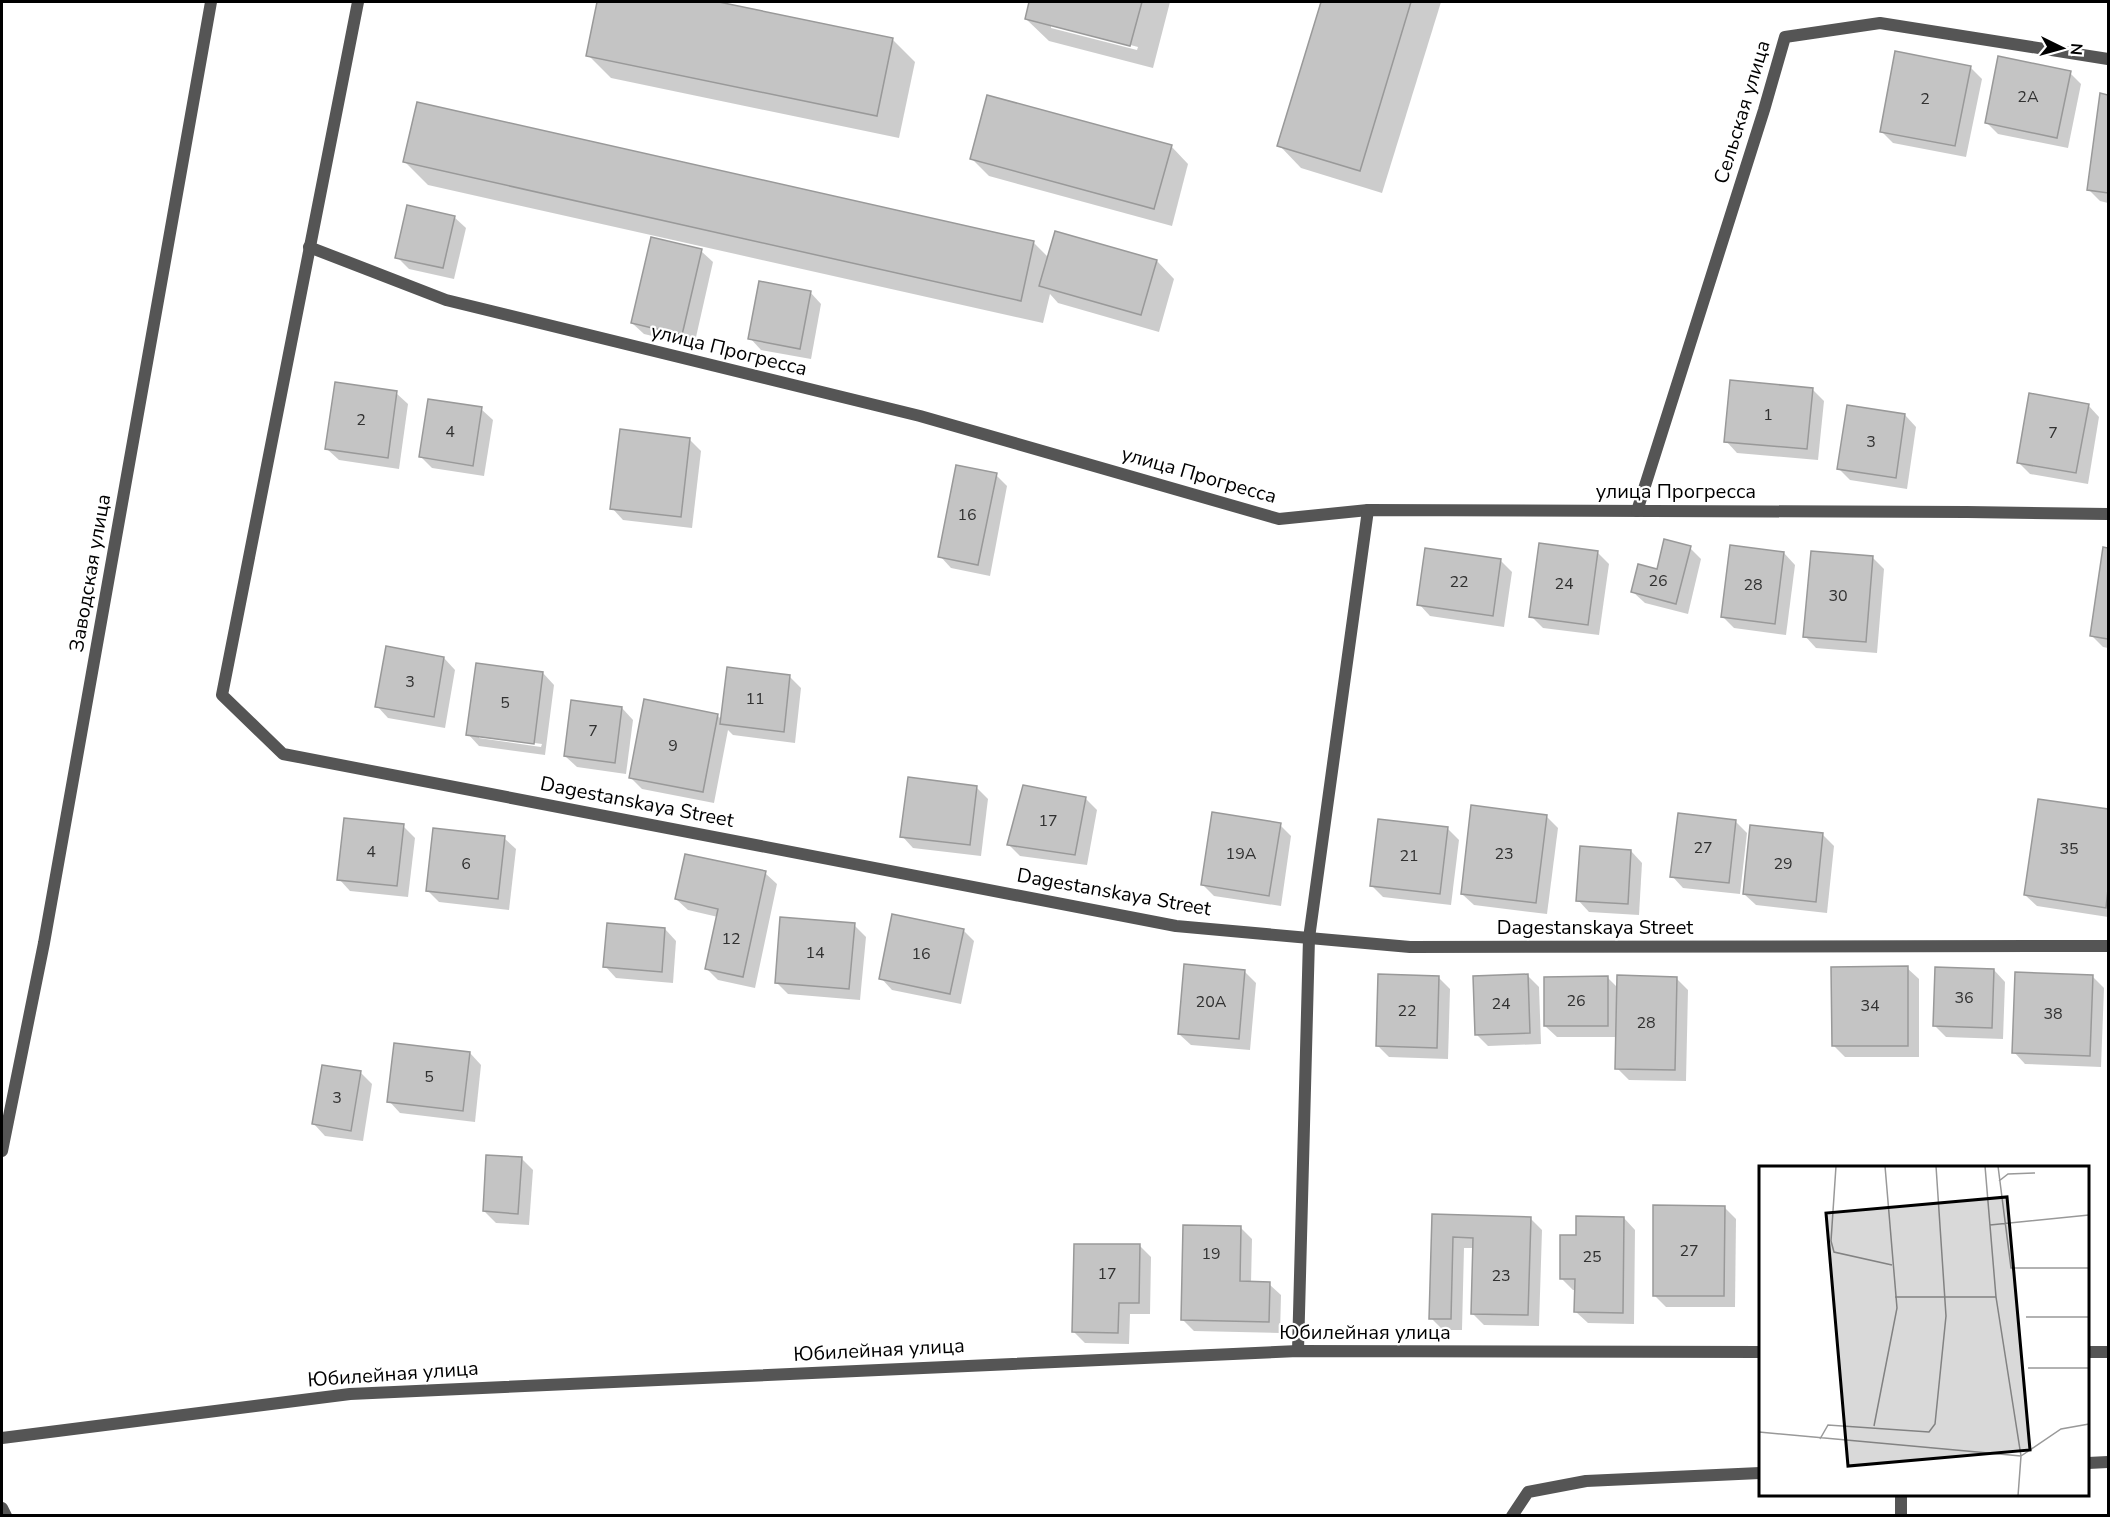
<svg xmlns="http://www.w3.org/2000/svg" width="2110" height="1517" font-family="'Nunito Sans',sans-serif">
	<rect width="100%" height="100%" fill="#fff"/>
	<g fill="#0003" fill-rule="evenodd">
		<path d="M599 2H712L892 39 915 62 899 138 611 78 588 55Z"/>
		<path d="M1031 2H1170L1153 68 1049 41 1026 19ZM1051 24 1138 47 1137 50 1051 28Z"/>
		<path d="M1322 2H1441L1382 193 1301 168 1279 145Z"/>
		<path d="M1970 67 1982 79 1966 157 1893 143 1881 131Z"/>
		<path d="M2070 73 2081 84 2068 148 1998 134 1986 122Z"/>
		<path d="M2101 95 2108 96V203L2100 201 2089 190Z"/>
		<path d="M1171 146 1188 164 1172 226 989 176 972 159Z"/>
		<path d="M405 162 1033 242 1049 258 1157 261 1174 279 1159 332 1058 303 1050 294 1043 323 428 185Z"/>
		<path d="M454 217 466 228 454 279 409 269 397 257Z"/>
		<path d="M701 251 713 262 694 346 644 334 632 323Z"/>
		<path d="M810 292 821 304 811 359 761 350 750 338Z"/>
		<path d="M1812 389 1824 401 1818 460 1737 453 1726 441Z"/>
		<path d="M396 393 408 404 399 469 339 460 327 449Z"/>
		<path d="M2088 405 2099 417 2088 484 2030 474 2018 462Z"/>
		<path d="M481 409 493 420 484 476 432 468 421 457Z"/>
		<path d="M1905 415 1916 427 1907 489 1850 480 1838 468Z"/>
		<path d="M689 439 701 451 692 528 623 520 612 508Z"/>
		<path d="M996 475 1007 486 990 576 951 568 940 556Z"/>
		<path d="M1690 548 1701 559 1688 614 1645 603 1633 592Z"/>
		<path d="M2104 549 2108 550V648L2103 647 2092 636Z"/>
		<path d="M1597 552 1609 564 1599 635 1543 628 1531 616Z"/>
		<path d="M1784 553 1795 565 1786 635 1734 628 1723 617Z"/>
		<path d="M1873 558 1884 569 1877 653 1816 648 1805 636Z"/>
		<path d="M1501 561 1512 572 1504 627 1430 616 1419 604Z"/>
		<path d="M444 658 455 670 445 728 388 718 377 706Z"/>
		<path d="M543 673 554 685 545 755 479 746 468 734ZM479 735 542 744 541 747 479 738Z"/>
		<path d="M790 677 801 688 795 743 733 735 728 730 714 803 642 789 631 778 717 715 722 720Z"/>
		<path d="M622 708 633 720 626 774 577 767 565 756Z"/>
		<path d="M976 787 988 799 981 856 913 848 902 836Z"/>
		<path d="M1086 799 1097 810 1087 865 1020 856 1009 845Z"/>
		<path d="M2039 800 2108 811V917L2037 906 2025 895Z"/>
		<path d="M1546 816 1558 828 1547 914 1474 905 1462 894Z"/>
		<path d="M1735 821 1747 833 1740 894 1683 888 1672 876Z"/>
		<path d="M1280 825 1291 836 1281 906 1214 896 1202 884Z"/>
		<path d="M403 826 415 838 408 897 350 891 339 879Z"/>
		<path d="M1447 828 1459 840 1451 905 1383 897 1372 886Z"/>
		<path d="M1823 835 1834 846 1827 913 1756 905 1744 894Z"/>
		<path d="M504 838 516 849 509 910 439 902 428 891Z"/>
		<path d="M1631 851 1642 863 1639 915 1589 912 1578 900Z"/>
		<path d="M765 873 777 884 755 988 718 980 706 968 718 917 688 910 676 899Z"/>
		<path d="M854 925 866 937 860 1000 788 994 776 982Z"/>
		<path d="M665 929 676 941 673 983 616 978 605 966Z"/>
		<path d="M963 930 974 941 961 1004 892 990 881 978Z"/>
		<path d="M1907 968 1919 979V1057H1845L1833 1045Z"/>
		<path d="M1994 970 2005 982 2003 1039 1946 1037 1935 1026Z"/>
		<path d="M1244 971 1256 983 1250 1050 1191 1045 1179 1034Z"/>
		<path d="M1528 976 1539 987 1541 1044 1488 1046 1476 1034Z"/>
		<path d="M2092 976 2104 988 2101 1067 2025 1064 2014 1052Z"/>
		<path d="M1439 978 1450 989 1448 1059 1389 1057 1377 1045Z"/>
		<path d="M1608 978 1619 989 1677 979 1688 990 1686 1081 1629 1080 1617 1068 1618 1037H1557L1545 1026Z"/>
		<path d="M470 1053 481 1065 475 1122 400 1113 389 1101Z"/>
		<path d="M360 1072 372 1084 363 1141 325 1136 314 1124Z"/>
		<path d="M521 1158 533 1170 529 1225 496 1223 484 1211Z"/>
		<path d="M1724 1207 1736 1219 1735 1307H1666L1655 1296Z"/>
		<path d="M1433 1216 1530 1218 1542 1230 1539 1326 1484 1325 1472 1313 1474 1248H1464L1462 1330H1443L1431 1318Z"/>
		<path d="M1624 1218 1635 1230 1634 1324 1588 1323 1576 1312V1290H1573L1561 1278 1578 1237Z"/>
		<path d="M1240 1227 1252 1239 1251 1283 1269 1284 1281 1295 1280 1333 1194 1331 1182 1319Z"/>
		<path d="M1140 1246 1151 1257 1150 1314H1130L1129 1344 1085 1343 1074 1332Z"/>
	</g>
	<g fill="#c4c4c4" stroke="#999" stroke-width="1.5">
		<path d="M597 2H719L893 38 877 116 586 56Z"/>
		<path d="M1029 2H1142L1130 46 1025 19Z"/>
		<path d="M1321 2H1411L1360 171 1277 146Z"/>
		<path d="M1895 51 1971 66 1955 146 1880 132Z"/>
		<path d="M1998 56 2071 71 2057 138 1985 123Z"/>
		<path d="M2100 93 2108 95V193L2087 190Z"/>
		<path d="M987 95 1172 145 1154 209 970 159Z"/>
		<path d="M417 102 1034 241 1021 301 403 162Z"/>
		<path d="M407 205 455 216 443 268 395 258Z"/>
		<path d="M1055 231 1157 260 1141 315 1039 286Z"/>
		<path d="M651 237 702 249 682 335 631 323Z"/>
		<path d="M759 281 811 291 800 349 748 339Z"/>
		<path d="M1730 380 1813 388 1807 449 1724 442Z"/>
		<path d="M335 382 397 391 388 458 325 449Z"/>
		<path d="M2029 393 2089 404 2076 473 2017 463Z"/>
		<path d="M428 399 482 407 473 466 419 457Z"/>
		<path d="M1847 405 1905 414 1896 478 1837 469Z"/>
		<path d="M620 429 690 438 681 517 610 509Z"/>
		<path d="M956 465 997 473 978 565 938 557Z"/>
		<path d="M1664 539 1691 546 1676 604 1631 592 1638 564 1657 569Z"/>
		<path d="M1539 543 1598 551 1588 625 1529 617Z"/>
		<path d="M1730 545 1784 552 1775 624 1721 617Z"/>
		<path d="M2103 547 2108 548V639L2090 636Z"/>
		<path d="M1425 548 1501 559 1493 616 1417 605Z"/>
		<path d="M1811 551 1873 556 1866 642 1803 637Z"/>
		<path d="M386 646 444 657 434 717 375 707Z"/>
		<path d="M476 663 543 672 534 744 466 735Z"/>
		<path d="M727 667 790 675 784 732 720 724Z"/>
		<path d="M644 699 718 714 703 792 629 778Z"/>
		<path d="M571 700 622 707 615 763 564 756Z"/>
		<path d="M908 777 977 786 970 845 900 837Z"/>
		<path d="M1023 785 1086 797 1075 855 1007 845Z"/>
		<path d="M2038 799 2108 809V889L2106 908 2024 895Z"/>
		<path d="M1471 805 1547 815 1536 903 1461 894Z"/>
		<path d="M1212 812 1281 823 1269 896 1201 885Z"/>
		<path d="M1678 813 1736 820 1729 883 1670 877Z"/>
		<path d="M344 818 404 824 397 886 337 880Z"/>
		<path d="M1378 819 1448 827 1440 894 1370 886Z"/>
		<path d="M1750 825 1823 833 1816 902 1743 894Z"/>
		<path d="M433 828 505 836 498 899 426 891Z"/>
		<path d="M1580 846 1631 850 1628 904 1576 901Z"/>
		<path d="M685 854 766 871 743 977 705 969 718 909 675 899Z"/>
		<path d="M892 914 964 929 950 994 879 979Z"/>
		<path d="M780 917 855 923 849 989 775 983Z"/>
		<path d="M607 923 665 928 662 972 603 967Z"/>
		<path d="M1184 964 1245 970 1239 1039 1178 1034Z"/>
		<path d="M1908 966V1046H1832L1831 967Z"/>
		<path d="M1935 967 1994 969 1992 1028 1933 1026Z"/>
		<path d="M2015 972 2093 975 2090 1056 2012 1053Z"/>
		<path d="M1378 974 1439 976 1437 1048 1376 1046Z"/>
		<path d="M1528 974 1530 1033 1475 1035 1473 976Z"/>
		<path d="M1617 975 1677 977 1675 1070 1615 1069Z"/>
		<path d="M1608 976V1026H1544V977Z"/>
		<path d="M394 1043 470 1052 463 1111 387 1102Z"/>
		<path d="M322 1065 361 1071 351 1131 312 1124Z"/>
		<path d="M486 1155 522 1157 518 1214 483 1211Z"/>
		<path d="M1653 1205 1725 1206 1724 1296H1653Z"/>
		<path d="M1432 1214 1531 1217 1528 1315 1471 1314 1473 1238 1453 1237 1451 1319H1429Z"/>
		<path d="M1576 1216 1624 1217 1623 1313 1574 1312 1575 1279H1560V1235H1576Z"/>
		<path d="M1183 1225 1241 1226 1240 1281 1270 1282 1269 1322 1181 1320Z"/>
		<path d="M1074 1244H1140L1139 1303H1119L1118 1333 1072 1332Z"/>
	</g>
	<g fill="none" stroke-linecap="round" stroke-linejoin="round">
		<g stroke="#555" stroke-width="12">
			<path d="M358 2 222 695 283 754 1176 926 1410 947 2108 946"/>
			<path d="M309 247 446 300 920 416 1279 519 1368 510 1967 512 2108 514"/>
			<path d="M1637 511 1764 110 1785 37 1880 23 2108 59"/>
			<path d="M2 1151 44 943 211 2"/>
			<path d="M1298 1351 1309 938 1368 510"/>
			<path d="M2088 1463 2108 1462"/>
			<path d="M1901 1494V1516"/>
			<path d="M1512 1516 1528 1492 1586 1481 1760 1473"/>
		</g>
		<g stroke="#555" stroke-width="12">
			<path d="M2088 1352H2108"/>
			<path d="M2 1438 350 1394 1298 1351 1760 1352"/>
			<path d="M2 1508 6 1516"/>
		</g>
	</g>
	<g text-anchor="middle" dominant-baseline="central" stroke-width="4.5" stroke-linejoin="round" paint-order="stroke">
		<g font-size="16" fill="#313131">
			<text x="2028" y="97">2А</text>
			<text x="1925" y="99">2</text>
			<text x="1768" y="415">1</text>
			<text x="361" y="420">2</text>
			<text x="450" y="432">4</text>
			<text x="2053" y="433">7</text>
			<text x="1871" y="442">3</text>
			<text x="967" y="515">16</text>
			<text x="1658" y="581">26</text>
			<text x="1459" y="582">22</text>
			<text x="1564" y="584">24</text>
			<text x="1753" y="585">28</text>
			<text x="1838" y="596">30</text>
			<text x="410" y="682">3</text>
			<text x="755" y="699">11</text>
			<text x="505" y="703">5</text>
			<text x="593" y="731">7</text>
			<text x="673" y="746">9</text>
			<text x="1048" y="821">17</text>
			<text x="1703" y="848">27</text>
			<text x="2069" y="849">35</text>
			<text x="371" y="852">4</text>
			<text x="1241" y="854">19А</text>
			<text x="1504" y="854">23</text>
			<text x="1409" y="856">21</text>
			<text x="466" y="864">6</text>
			<text x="1783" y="864">29</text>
			<text x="731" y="939">12</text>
			<text x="815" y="953">14</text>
			<text x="921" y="954">16</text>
			<text x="1964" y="998">36</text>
			<text x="1576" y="1001">26</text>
			<text x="1211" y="1002">20А</text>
			<text x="1501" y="1004">24</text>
			<text x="1870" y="1006">34</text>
			<text x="1407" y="1011">22</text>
			<text x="2053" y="1014">38</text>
			<text x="1646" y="1023">28</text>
			<text x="429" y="1077">5</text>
			<text x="337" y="1098">3</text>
			<text x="1689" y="1251">27</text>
			<text x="1211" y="1254">19</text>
			<text x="1592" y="1257">25</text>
			<text x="1107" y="1274">17</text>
			<text x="1501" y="1276">23</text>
		</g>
		<g font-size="20" fill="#000" stroke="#fff">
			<text transform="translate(1742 112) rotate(-73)">Сельская улица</text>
			<text transform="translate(729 350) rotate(14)">улица Прогресса</text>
			<text transform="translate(1199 475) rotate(16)">улица Прогресса</text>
			<text x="1676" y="491">улица Прогресса</text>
			<text transform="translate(90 573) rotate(-80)">Заводская улица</text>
			<text transform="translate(637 802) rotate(11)">Dagestanskaya Street</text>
			<text transform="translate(1114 892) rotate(10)">Dagestanskaya Street</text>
			<text x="1595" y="927">Dagestanskaya Street</text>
			<text x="1365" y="1332">Юбилейная улица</text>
			<text transform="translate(879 1350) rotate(-3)">Юбилейная улица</text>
			<text transform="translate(393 1374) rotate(-4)">Юбилейная улица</text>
		</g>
	</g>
	<g transform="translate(1759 1166)">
		<rect width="330" height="330" fill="#fff"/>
		<path fill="none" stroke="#999" stroke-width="1.5" d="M77 0 72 75 75 86 133 99M226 0 237 131 262 290 259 330M239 0 252 102H330M240 15 249 8 276 7M231 59 330 49M136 131H237M267 151H330M269 202H330M115 260 138 142 126 0M0 266 262 290M61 273 69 259 170 266 176 258 187 150 177 0M262 290 302 263 330 258"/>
		<path fill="#000" fill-opacity="0.15" stroke="#000" stroke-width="3" d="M248 31 271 284 89 300 67 47Z"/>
		<rect width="330" height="330" fill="none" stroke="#000" stroke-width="3"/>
	</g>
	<rect width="2110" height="1517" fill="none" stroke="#000000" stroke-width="6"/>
	<g transform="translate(2062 48) rotate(95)" stroke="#ffffff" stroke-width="4.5" paint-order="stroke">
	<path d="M0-4.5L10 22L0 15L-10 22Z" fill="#000000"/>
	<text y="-9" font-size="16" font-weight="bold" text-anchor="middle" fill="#000000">N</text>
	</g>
</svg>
